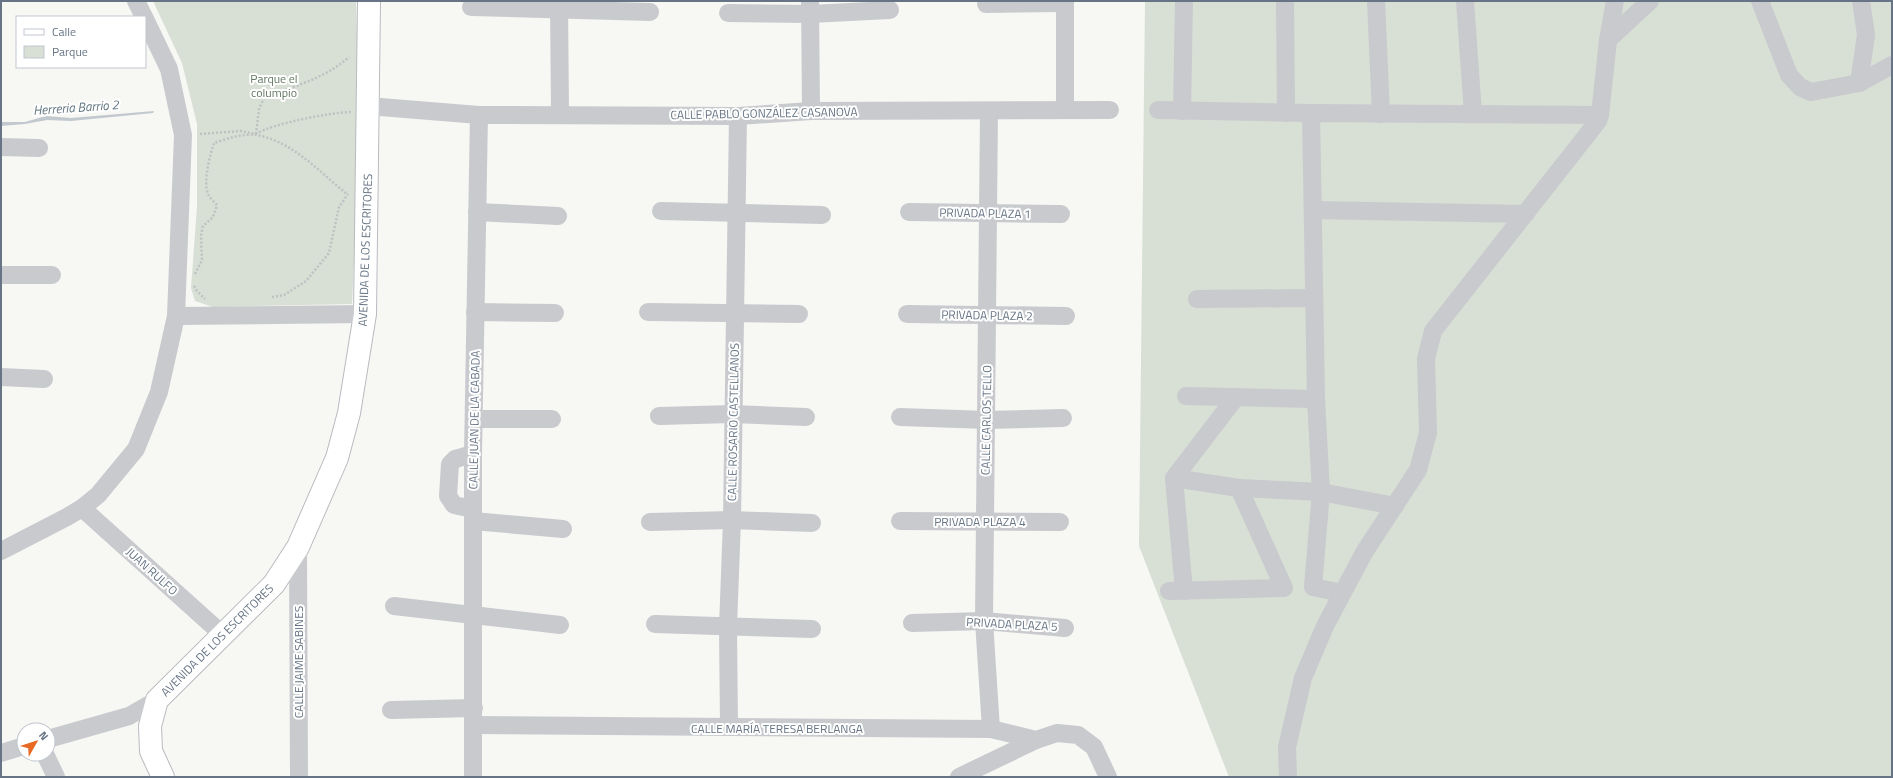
<svg xmlns="http://www.w3.org/2000/svg" width="1893" height="778" font-family="'Titillium Web',sans-serif">
	<rect width="100%" height="100%" fill="#f7f7f4"/>
	<g fill="#d8dfd5">
		<path d="M153 1H356L360 131 352 304 213 307 195 301 191 288 197 207V124L182 63Z"/>
		<path d="M1145 1H1892V777H1229L1139 546Z"/>
	</g>
	<path fill="#c1c9cf" d="M154 111 153 113 71 121 47 120 25 124 1 126V122H25L46 116 71 118Z"/>
	<g fill="none" stroke-linecap="round" stroke-linejoin="round">
		<defs>
			<path id="major" d="M163 777 151 751 150 726 157 700 274 584 298 547 337 458 349 413 365 314 369 1"/>
		</defs>
		<use href="#major" stroke="#b8bbc0" stroke-width="24"/>
		<g stroke="#bfc1c3" stroke-width="2.5" stroke-dasharray="2 2" stroke-linecap="butt">
			<path d="M200 134 241 131 255 134C276 123 327 113 351 112"/>
			<path d="M256 134 259 109 264 98C295 85 323 80 349 57"/>
			<path d="M195 274 202 260 201 235 203 226 213 217 217 205C214 202 211 199 209 196 202 184 210 155 214 143 226 139 244 133 256 135 293 141 319 172 347 194"/>
			<path d="M194 286 197 291 205 299"/>
			<path d="M272 297 284 295 306 281 329 253 339 207 348 194"/>
		</g>
		<g stroke="#c8cace" stroke-width="18">
			<path d="M136 1 144 17"/>
			<path d="M559 1 560 114"/>
			<path d="M810 1 811 111"/>
			<path d="M1285 1 1286 113"/>
			<path d="M1376 1 1381 114"/>
			<path d="M1465 1 1473 114"/>
			<path d="M1760 1 1789 75 1800 87 1811 92 1859 83 1892 65"/>
			<path d="M986 4 1065 3"/>
			<path d="M471 7 650 12"/>
			<path d="M728 13 810 14 890 10"/>
			<path d="M1608 40 1650 1"/>
			<path d="M1859 83 1866 35 1861 1"/>
			<path d="M368 106 479 115 738 116 811 111 1110 110"/>
			<path d="M1065 110V1"/>
			<path d="M1158 110 1311 113"/>
			<path d="M989 111 984 621 991 729"/>
			<path d="M1182 111 1184 1"/>
			<path d="M1 147 39 148"/>
			<path d="M1313 210 1525 214"/>
			<path d="M661 211 822 215"/>
			<path d="M477 212 558 216"/>
			<path d="M909 212 1061 214"/>
			<path d="M1 275H52"/>
			<path d="M1197 299 1314 298"/>
			<path d="M475 312 555 313"/>
			<path d="M648 312 799 314"/>
			<path d="M907 314 1066 316"/>
			<path d="M176 316 365 314"/>
			<path d="M1 377 44 379"/>
			<path d="M1186 396 1316 399"/>
			<path d="M1236 397 1174 478 1239 488 1321 492 1395 506"/>
			<path d="M659 416 733 414 806 417"/>
			<path d="M900 417 987 420 1063 418"/>
			<path d="M474 419H552"/>
			<path d="M1174 478 1184 591"/>
			<path d="M82 508 222 634"/>
			<path d="M473 509 454 505 448 496 450 464 455 459 473 454"/>
			<path d="M473 521 563 529"/>
			<path d="M900 521 1060 522"/>
			<path d="M650 522 732 520 812 523"/>
			<path d="M298 547 299 777"/>
			<path d="M1 551 67 517 82 508 98 495 136 449 159 392 176 316 183 135 169 69 145 19"/>
			<path d="M1169 591 1284 588 1239 488"/>
			<path d="M1342 593 1313 587 1321 492 1316 399 1311 113 1600 115"/>
			<path d="M394 606 560 625"/>
			<path d="M912 623 984 621 1065 628"/>
			<path d="M655 624 812 629"/>
			<path d="M391 710 474 708"/>
			<path d="M473 725 991 729 1036 740 1057 733 1078 735 1094 747 1108 777"/>
			<path d="M729 727 728 627 732 520 738 116"/>
			<path d="M48 739 129 716 157 700"/>
			<path d="M1 753 24 746"/>
			<path d="M45 754 56 777"/>
			<path d="M473 777V454L479 115"/>
			<path d="M959 777 1036 740"/>
			<path d="M1288 777 1287 747 1303 678 1325 626 1365 551 1418 470 1428 433 1426 359 1433 331 1598 121 1600 115 1608 40 1615 1"/>
		</g>
		<use href="#major" stroke="#fff" stroke-width="22"/>
	</g>
	<g text-anchor="middle" dominant-baseline="central" stroke-width="4" stroke-linejoin="round" paint-order="stroke">
		<g font-size="12" fill="#637861" stroke="#fff">
			<text x="274" y="78">Parque el<tspan x="274" dy="14">columpio</tspan></text>
		</g>
		<g font-size="12" fill="#667486" stroke="#fff">
			<text transform="translate(764 113) rotate(-1)">CALLE PABLO GONZÁLEZ CASANOVA</text>
			<text transform="translate(985 213) rotate(1)">PRIVADA PLAZA 1</text>
			<text transform="translate(365 250) rotate(-88)">AVENIDA DE LOS ESCRITORES</text>
			<text transform="translate(987 315) rotate(1)">PRIVADA PLAZA 2</text>
			<text transform="translate(474 420) rotate(-89)">CALLE JUAN DE LA CABADA</text>
			<text transform="translate(986 420) rotate(-89)">CALLE CARLOS TELLO</text>
			<text transform="translate(733 422) rotate(-89)">CALLE ROSARIO CASTELLANOS</text>
			<text x="980" y="521">PRIVADA PLAZA 4</text>
			<text transform="translate(152 571) rotate(42)">JUAN RULFO</text>
			<text transform="translate(1012 624) rotate(3)">PRIVADA PLAZA 5</text>
			<text transform="translate(217 640) rotate(-45)">AVENIDA DE LOS ESCRITORES</text>
			<text transform="translate(298 662) rotate(-90)">CALLE JAIME SABINES</text>
			<text x="777" y="728">CALLE MARÍA TERESA BERLANGA</text>
		</g>
		<g font-size="13" font-style="italic" fill="#617582" stroke="#fff">
			<text transform="translate(76 107) rotate(-4)">Herreria Barrio 2</text>
		</g>
	</g>
	<rect width="1893" height="778" fill="none" stroke="#667486" stroke-width="4"/>
	<rect x="16" y="16" width="130" height="52" fill="#ffffff" stroke="#c2c7cf"/>
	<rect x="24" y="29" width="20" height="6" fill="#ffffff" stroke="#c2c7cf"/>
	<text x="52" y="36" font-size="12" fill="#667486">Calle</text>
	<rect x="24" y="46" width="20" height="12" fill="#d8dfd5" stroke="#c2c7cf"/>
	<text x="52" y="56" font-size="12" fill="#667486">Parque</text>
	<g transform="translate(36 742) rotate(51)"><circle r="19" fill="#ffffff" stroke="#c2c7cf"/>
	<path d="M0-3L7 15L0 10L-7 15Z" fill="#e76924"/>
	<text y="-6" font-size="11" font-weight="bold" text-anchor="middle" fill="#667486">N</text>
	</g>
</svg>
